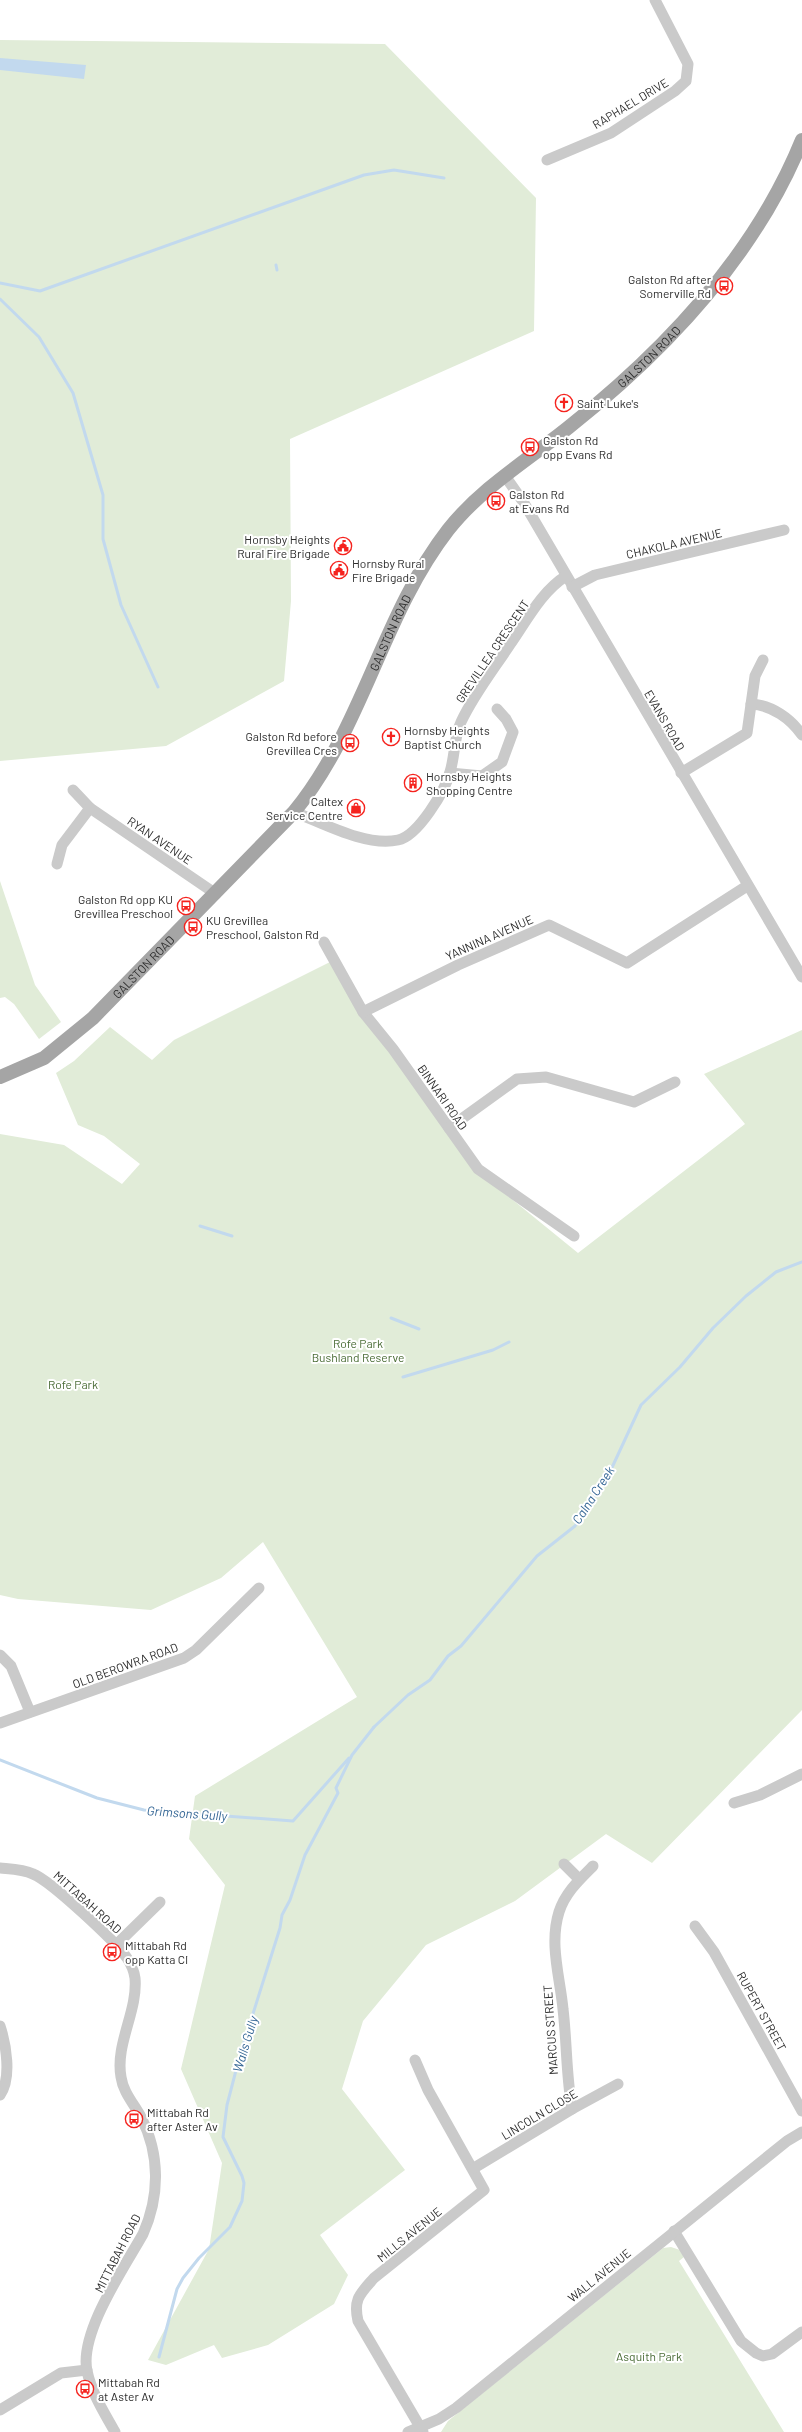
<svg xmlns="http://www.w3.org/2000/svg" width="802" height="2432" font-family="Barlow,sans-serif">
	<rect width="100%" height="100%" fill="#fff"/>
	<g fill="#e1ecd8">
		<path d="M0 40 385 44 536 198 534 331 290 439 291 601 284 681 166 746 0 761Z"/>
		<path d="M0 881 35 985 61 1022 39 1039 14 1004 5 997 0 998Z"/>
		<path d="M332 961 476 1170 578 1253 745 1124 704 1074 802 1030V1710L652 1863 606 1834 515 1901 426 1945 363 2021 342 2089 405 2170 320 2235 348 2275 334 2304 268 2345 222 2358 214 2345 166 2365 148 2360 209 2249 222 2163 181 2069 225 1885 189 1839 195 1796 357 1697 263 1542 221 1578 151 1610 18 1599 0 1595V1134L64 1145 122 1184 140 1164 104 1136 78 1125 56 1073 74 1061 110 1027 152 1060 174 1040Z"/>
		<path d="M671 2247 680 2250 684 2257 679 2261 784 2432H441L448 2421 663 2248Z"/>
	</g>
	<path fill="#c2d9ee" d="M0 58 86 65 84 79 0 70Z"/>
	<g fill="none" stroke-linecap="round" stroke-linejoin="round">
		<g stroke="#c2d9ee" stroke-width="3">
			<path d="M276 265 277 270"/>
			<path d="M0 283 40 291 364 175 394 170 444 178"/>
			<path d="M0 299 39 337 73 393 103 495V539L121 605 158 687"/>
			<path d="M200 1226 232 1236"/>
			<path d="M391 1318 419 1329"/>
			<path d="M403 1377 493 1350 509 1342"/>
			<path d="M374 1727 408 1695 430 1680 448 1656 461 1646 537 1556 575 1526 609 1474 641 1405 680 1367 713 1328 746 1296 776 1272 802 1262"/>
			<path d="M0 1760 97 1798 144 1810 293 1821 349 1758"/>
			<path d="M159 2357 177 2289 183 2278 199 2258 230 2227 242 2201 244 2183 242 2176 223 2137 227 2105 240 2055 280 1928 282 1915 290 1900 305 1855 338 1793 336 1788 352 1755 374 1727"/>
		</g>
		<g stroke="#cacaca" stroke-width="11">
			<path d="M547 160 611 133 675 91 686 81 688 64 655 0"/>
			<path d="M505 476 524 503 802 977"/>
			<path d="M572 587 595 575 784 530"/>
			<path d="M751 704C772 705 791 719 802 735"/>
			<path d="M450 773 482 776 502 762 513 732 506 719 497 709"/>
			<path d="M681 773 747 733 755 676 763 660"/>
			<path d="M73 790 90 808"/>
			<path d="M294 812C323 823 366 847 398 840 418 836 445 791 450 772 455 756 454 737 461 722 474 694 494 669 511 643 527 620 542 591 566 576"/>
			<path d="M57 864 62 845 90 808 216 894"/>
			<path d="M324 942 363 1012 393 1049 478 1169 574 1236"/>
			<path d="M363 1012 458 965 549 925 627 963 747 886"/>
			<path d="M449 1128 517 1079 546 1077 634 1102 675 1082"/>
			<path d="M0 1655 11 1666 30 1712"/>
			<path d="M0 1723 184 1658 196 1650 259 1588"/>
			<path d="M734 1803 760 1795 802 1774"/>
			<path d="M564 1864 579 1879"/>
			<path d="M0 1868C11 1869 23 1869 33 1874 51 1881 116 1942 127 1958 131 1964 134 1971 135 1978 138 2011 115 2044 121 2077 123 2092 134 2104 141 2117 160 2154 160 2196 143 2234 124 2268 79 2333 87 2371 92 2394 104 2412 115 2432"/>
			<path d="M695 1926 714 1952 802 2111"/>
			<path d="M116 1945 160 1902"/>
			<path d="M0 2026C6 2044 12 2078 0 2095"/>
			<path d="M415 2060 428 2090 484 2190 374 2278C360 2294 353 2299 358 2321L423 2432"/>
			<path d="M572 2109C566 2074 567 2043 563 2009 560 1977 549 1944 559 1912 565 1893 579 1880 593 1866"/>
			<path d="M474 2168 572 2109 618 2084"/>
			<path d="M674 2231 741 2341 756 2353 763 2356 772 2354 802 2332"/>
			<path d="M0 2410 61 2373 87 2370"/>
			<path d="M408 2432 439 2419 456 2408 787 2141 802 2132"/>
		</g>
		<path stroke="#a5a5a5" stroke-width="14" id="s1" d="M0 1077 44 1058 93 1018 294 812C363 728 382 615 448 530 481 488 528 460 569 427 666 350 755 256 802 140"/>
	</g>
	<defs>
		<symbol id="bus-ring" viewBox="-11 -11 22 22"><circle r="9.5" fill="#fff" stroke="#f5231e" stroke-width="1.5"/><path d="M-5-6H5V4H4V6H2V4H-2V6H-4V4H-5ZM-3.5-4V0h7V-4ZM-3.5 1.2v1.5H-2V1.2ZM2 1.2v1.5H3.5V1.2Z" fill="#f5231e"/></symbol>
		<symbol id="church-ring" viewBox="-11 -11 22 22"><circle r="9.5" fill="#fff" stroke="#f5231e" stroke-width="1.5"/><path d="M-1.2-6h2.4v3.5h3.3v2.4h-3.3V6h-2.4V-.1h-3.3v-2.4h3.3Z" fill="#f5231e"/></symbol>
		<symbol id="civic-ring" viewBox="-11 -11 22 22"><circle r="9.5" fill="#fff" stroke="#f5231e" stroke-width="1.5"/><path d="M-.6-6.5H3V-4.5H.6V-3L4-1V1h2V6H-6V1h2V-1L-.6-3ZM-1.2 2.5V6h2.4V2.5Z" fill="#f5231e"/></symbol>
		<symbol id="building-ring" viewBox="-11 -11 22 22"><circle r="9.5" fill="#fff" stroke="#f5231e" stroke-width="1.5"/><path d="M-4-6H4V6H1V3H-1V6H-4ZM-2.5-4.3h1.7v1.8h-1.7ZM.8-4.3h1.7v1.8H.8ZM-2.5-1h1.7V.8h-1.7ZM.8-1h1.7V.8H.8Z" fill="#f5231e"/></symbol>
		<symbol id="shop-ring" viewBox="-11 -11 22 22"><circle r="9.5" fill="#fff" stroke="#f5231e" stroke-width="1.5"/><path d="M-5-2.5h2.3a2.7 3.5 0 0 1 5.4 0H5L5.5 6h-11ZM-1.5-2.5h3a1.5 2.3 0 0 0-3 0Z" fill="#f5231e"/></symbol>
	</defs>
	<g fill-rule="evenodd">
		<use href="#bus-ring" x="714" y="276" width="20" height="20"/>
		<use href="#church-ring" x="554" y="393" width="20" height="20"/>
		<use href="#bus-ring" x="520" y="437" width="20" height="20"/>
		<use href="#bus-ring" x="486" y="491" width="20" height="20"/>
		<use href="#civic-ring" x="333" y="536" width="20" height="20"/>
		<use href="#civic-ring" x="329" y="560" width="20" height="20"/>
		<use href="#church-ring" x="381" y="727" width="20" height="20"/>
		<use href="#bus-ring" x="340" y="733" width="20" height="20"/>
		<use href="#building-ring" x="403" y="773" width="20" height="20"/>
		<use href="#shop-ring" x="346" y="798" width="20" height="20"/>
		<use href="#bus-ring" x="176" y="896" width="20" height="20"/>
		<use href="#bus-ring" x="183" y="917" width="20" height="20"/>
		<use href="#bus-ring" x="102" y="1942" width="20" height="20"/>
		<use href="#bus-ring" x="124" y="2109" width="20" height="20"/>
		<use href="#bus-ring" x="75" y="2379" width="20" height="20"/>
	</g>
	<g text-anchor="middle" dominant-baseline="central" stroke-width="4" stroke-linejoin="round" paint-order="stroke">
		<g font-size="12" fill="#2d2d2d" stroke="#fff">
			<text transform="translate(630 103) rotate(-31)">RAPHAEL DRIVE</text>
			<text stroke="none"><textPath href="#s1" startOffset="987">GALSTON ROAD</textPath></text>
			<text transform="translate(674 543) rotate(-13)">CHAKOLA AVENUE</text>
			<text stroke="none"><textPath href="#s1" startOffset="603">GALSTON ROAD</textPath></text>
			<text transform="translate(492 651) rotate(-56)">GREVILLEA CRESCENT</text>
			<text transform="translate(665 720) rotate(60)">EVANS ROAD</text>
			<text transform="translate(160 840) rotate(34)">RYAN AVENUE</text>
			<text transform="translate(489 937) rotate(-24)">YANNINA AVENUE</text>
			<text stroke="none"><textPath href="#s1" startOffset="183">GALSTON ROAD</textPath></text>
			<text transform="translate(443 1097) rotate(55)">BINNARI ROAD</text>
			<text transform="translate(125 1665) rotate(-20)">OLD BEROWRA ROAD</text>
			<text transform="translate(88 1902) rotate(42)">MITTABAH ROAD</text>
			<text transform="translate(762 2011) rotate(61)">RUPERT STREET</text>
			<text transform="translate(550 2030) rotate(-94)">MARCUS STREET</text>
			<text transform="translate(539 2114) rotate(-31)">LINCOLN CLOSE</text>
			<text transform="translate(409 2234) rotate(-39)">MILLS AVENUE</text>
			<text transform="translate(117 2253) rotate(-63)">MITTABAH ROAD</text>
			<text transform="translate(599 2275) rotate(-39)">WALL AVENUE</text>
		</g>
		<g font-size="12" fill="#2d2d2d" stroke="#fff" text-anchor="start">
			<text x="711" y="279" text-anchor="end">Galston Rd after<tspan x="711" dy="14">Somerville Rd</tspan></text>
			<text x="577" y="403">Saint Luke's</text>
			<text x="543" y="440">Galston Rd<tspan x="543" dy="14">opp Evans Rd</tspan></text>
			<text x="509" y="494">Galston Rd<tspan x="509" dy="14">at Evans Rd</tspan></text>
			<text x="330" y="539" text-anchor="end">Hornsby Heights<tspan x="330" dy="14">Rural Fire Brigade</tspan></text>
			<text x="352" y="563">Hornsby Rural<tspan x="352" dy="14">Fire Brigade</tspan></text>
			<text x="404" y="730">Hornsby Heights<tspan x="404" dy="14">Baptist Church</tspan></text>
			<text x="337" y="736" text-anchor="end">Galston Rd before<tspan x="337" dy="14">Grevillea Cres</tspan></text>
			<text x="426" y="776">Hornsby Heights<tspan x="426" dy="14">Shopping Centre</tspan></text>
			<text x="343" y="801" text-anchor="end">Caltex<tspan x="343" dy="14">Service Centre</tspan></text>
			<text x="173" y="899" text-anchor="end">Galston Rd opp KU<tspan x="173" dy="14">Grevillea Preschool</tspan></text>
			<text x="206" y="920">KU Grevillea<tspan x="206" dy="14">Preschool, Galston Rd</tspan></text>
			<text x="125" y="1945">Mittabah Rd<tspan x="125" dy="14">opp Katta Cl</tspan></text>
			<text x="147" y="2112">Mittabah Rd<tspan x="147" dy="14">after Aster Av</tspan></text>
			<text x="98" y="2382">Mittabah Rd<tspan x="98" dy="14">at Aster Av</tspan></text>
		</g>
		<g font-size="12" fill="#4a6c36" stroke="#fff">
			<text x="358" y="1343">Rofe Park<tspan x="358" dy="14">Bushland Reserve</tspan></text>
			<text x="73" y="1384">Rofe Park</text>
			<text x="649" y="2356">Asquith Park</text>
		</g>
		<g font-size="13" font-style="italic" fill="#346695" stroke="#fff">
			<text transform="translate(593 1495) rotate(-57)">Calna Creek</text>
			<text transform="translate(187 1813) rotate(4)">Grimsons Gully</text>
			<text transform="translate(245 2044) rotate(-73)">Walls Gully</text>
		</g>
	</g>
</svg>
